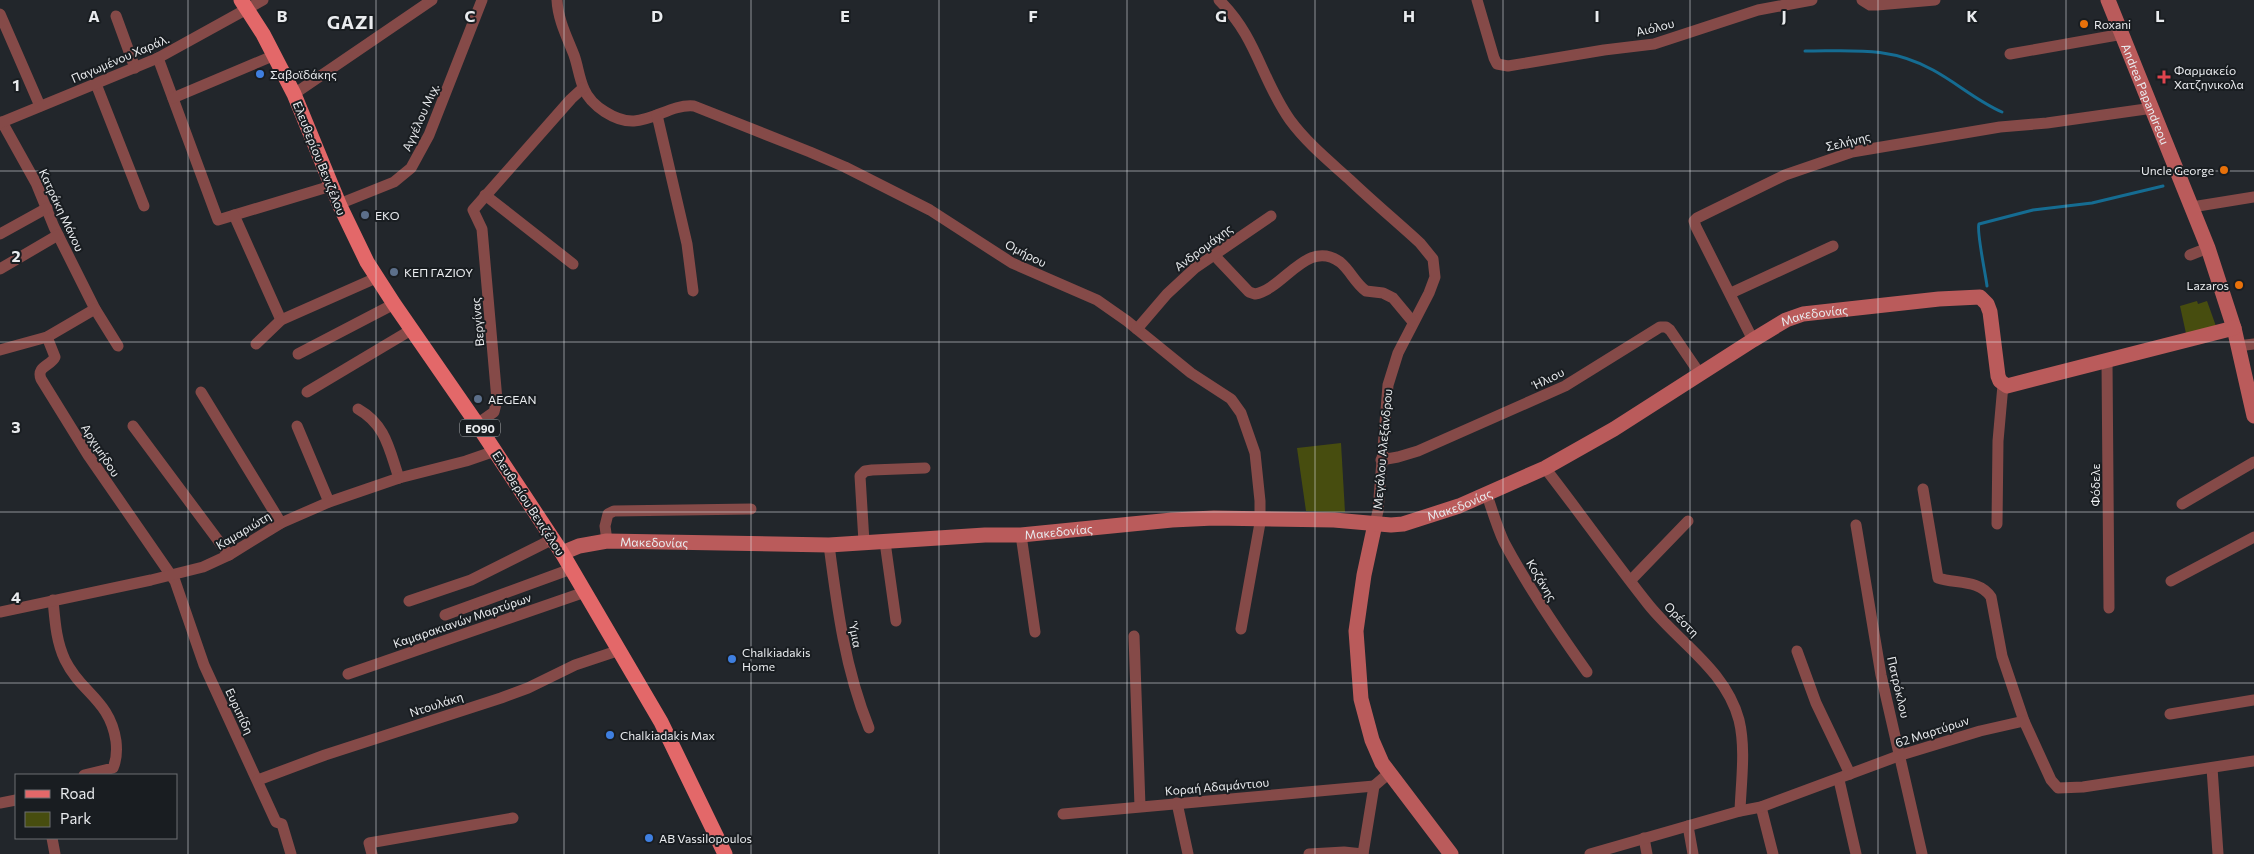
<svg xmlns="http://www.w3.org/2000/svg" width="2254" height="854" font-family="Commissioner,sans-serif">
	<rect width="100%" height="100%" fill="#22262b"/>
	<g fill="#474d0f">
		<path d="M2197 301 2198 304 2207 301 2217 329 2187 338 2180 306Z"/>
		<path d="M1341 443 1345 512 1306 511 1297 448Z"/>
	</g>
	<g fill="none" stroke-linecap="round" stroke-linejoin="round">
		<g stroke="#156c92" stroke-width="3">
			<path d="M1805 51C1852 51 1890 46 1933 70 1957 83 1977 101 2002 112"/>
			<path d="M1987 286C1986 276 1976 230 1979 224L2033 210 2092 203 2163 186"/>
		</g>
		<g stroke="#854a48" stroke-width="11">
			<path d="M557 0C558 20 567 37 574 55 578 66 579 78 584 89 591 106 616 122 634 121 655 120 672 104 694 106L810 152 845 167 930 210 1012 263 1097 300 1127 321 1191 373 1231 399 1241 413 1255 453 1260 501V523L1241 629"/>
			<path d="M1219 0C1257 37 1261 79 1290 120 1307 143 1328 160 1349 179 1372 201 1396 221 1420 243L1433 259 1435 277 1429 293 1398 353 1388 385 1378 511 1375 524"/>
			<path d="M1477 0 1494 58 1497 64 1508 66 1604 50 1654 44 1758 10 1812 0"/>
			<path d="M1862 0 1870 5H1877L1935 0"/>
			<path d="M0 14 40 106"/>
			<path d="M116 16 135 68"/>
			<path d="M2010 54 2123 34"/>
			<path d="M158 58 218 220 331 186"/>
			<path d="M96 84 144 206"/>
			<path d="M294 94 432 0"/>
			<path d="M173 98 275 55"/>
			<path d="M657 115 687 244 693 291"/>
			<path d="M2 122 36 183 54 227 95 309"/>
			<path d="M0 123 158 58 263 0"/>
			<path d="M485 195 573 264"/>
			<path d="M339 204 394 182 411 168 429 135 482 0"/>
			<path d="M2192 207 2254 197"/>
			<path d="M234 215 281 320"/>
			<path d="M0 234 47 208"/>
			<path d="M1214 255 1249 292 1255 294C1284 289 1307 238 1340 262 1350 270 1355 283 1366 291L1383 293 1393 298 1413 322"/>
			<path d="M2190 255 2208 248"/>
			<path d="M0 269 58 235"/>
			<path d="M1731 293 1833 246"/>
			<path d="M1137 329 1167 294 1195 268 1271 216"/>
			<path d="M47 337 55 357C51 366 36 366 41 379L88 455 175 581 204 665 276 822 282 824 291 854"/>
			<path d="M1753 340 1696 227 1694 221 1697 218 1785 175 1852 152 2000 127 2047 123 2153 108"/>
			<path d="M256 344 281 320 376 278"/>
			<path d="M2238 346 2254 344"/>
			<path d="M0 350 47 337 95 309 118 346"/>
			<path d="M298 354 394 304"/>
			<path d="M2107 362 2109 608"/>
			<path d="M201 392 281 523"/>
			<path d="M307 392 411 330"/>
			<path d="M358 409C386 425 389 449 399 478"/>
			<path d="M477 424 494 412 497 400 482 229 473 210 571 99 583 88"/>
			<path d="M133 426 229 555"/>
			<path d="M297 426 329 502"/>
			<path d="M1381 460 1398 457 1418 451 1565 386 1660 327H1666L1670 330 1700 374"/>
			<path d="M1545 468C1580 513 1613 560 1648 604 1679 643 1725 669 1739 720 1746 749 1741 782 1740 811"/>
			<path d="M1923 489 1938 578C1955 584 1979 579 1991 597L2002 656 2024 721"/>
			<path d="M1487 495C1492 510 1497 527 1504 542 1528 587 1557 630 1587 672"/>
			<path d="M2182 504 2254 462"/>
			<path d="M1997 524 1998 441 2003 385"/>
			<path d="M1856 525 1881 675 1922 854"/>
			<path d="M1021 535 1035 632"/>
			<path d="M607 541 605 526 608 514 614 511 751 509"/>
			<path d="M864 542 860 476 865 471 872 470 925 468"/>
			<path d="M885 542 896 621"/>
			<path d="M829 545C837 607 845 669 869 728"/>
			<path d="M1631 580 1688 521"/>
			<path d="M2171 581 2254 537"/>
			<path d="M53 600C55 621 56 641 65 660 81 693 110 700 116 741 117 750 117 759 113 768L84 775"/>
			<path d="M409 601 471 580 553 539"/>
			<path d="M0 612 151 580 203 567 229 555 281 523 329 502 399 478 466 461 495 451"/>
			<path d="M445 615 571 569"/>
			<path d="M1134 636 1140 806"/>
			<path d="M1797 651 1816 703 1850 774"/>
			<path d="M348 674 585 592"/>
			<path d="M2170 714 2254 700"/>
			<path d="M2212 768 2218 854"/>
			<path d="M258 780 325 755 501 698 528 688 575 665 620 650"/>
			<path d="M1839 780 1856 854"/>
			<path d="M0 803 16 800"/>
			<path d="M1177 803 1188 854"/>
			<path d="M1761 807 1773 854"/>
			<path d="M1063 814 1374 786"/>
			<path d="M1688 826 1693 854"/>
			<path d="M52 838 55 854"/>
			<path d="M1644 838 1647 854"/>
			<path d="M372 854 369 843 513 818"/>
			<path d="M1309 854 1344 852 1363 854"/>
			<path d="M1363 854 1374 786 1388 774"/>
			<path d="M1590 854 1740 811 1761 807 1901 755 1980 731 2024 721 2051 780 2058 788 2083 787 2254 761"/>
		</g>
		<g stroke="#ba5b5b" stroke-width="15">
			<path id="s1" d="M2108 0 2208 248 2234 328 2254 416"/>
			<path d="M1375 524 1364 575 1356 631 1361 699 1372 740 1382 763 1451 854"/>
			<path id="s2" d="M562 553 579 546 607 541 829 545 985 535H1021L1172 520 1214 518 1334 520 1391 525 1403 524 1459 506 1545 468 1614 429 1753 340 1786 320 1803 314 1939 299 1980 297 1987 304 1990 312 1998 376 2000 381 2007 386 2234 328"/>
		</g>
		<path stroke="#e36869" stroke-width="15" d="M241 0 263 34 294 94 340 206 367 262 394 304 477 424 562 553 661 722 725 854"/>
	</g>
	<path fill="none" stroke="#e9ebee" stroke-width="1" stroke-opacity="0.55" d="M188 0V854M376 0V854M564 0V854M751 0V854M939 0V854M1127 0V854M1315 0V854M1503 0V854M1690 0V854M1878 0V854M2066 0V854M0 171H2254M0 342H2254M0 512H2254M0 683H2254"/>
	<g fill="#e8710a" stroke="#191d21" stroke-width="2">
		<circle cx="2084" cy="24" r="5"/>
		<circle cx="2224" cy="170" r="5"/>
		<circle cx="2239" cy="285" r="5"/>
	</g>
	<g fill="#3f7fe0" stroke="#191d21" stroke-width="2">
		<circle cx="260" cy="74" r="5"/>
		<circle cx="732" cy="659" r="5"/>
		<circle cx="610" cy="735" r="5"/>
		<circle cx="649" cy="838" r="5"/>
	</g>
	<path fill="#e0444e" stroke="#191d21" stroke-width="2" d="M2161.5 69.5h5v5h5v5h-5v5h-5v-5h-5v-5h5z"/>
	<g fill="#5c6f8a" stroke="#191d21" stroke-width="2">
		<circle cx="365" cy="215" r="5"/>
		<circle cx="394" cy="272" r="5"/>
		<circle cx="478" cy="399" r="5"/>
	</g>
	<g text-anchor="middle" dominant-baseline="central" stroke-width="4" stroke-linejoin="round" paint-order="stroke">
		<rect fill="#191d21" stroke="#abadb0" stroke-width="1" x="460" y="419.5" width="40" height="17" rx="4"/>
		<g font-size="11" font-weight="bold" fill="#e9ebee">
			<text x="480" y="428">ΕΟ90</text>
		</g>
		<g font-size="12" fill="#e9ebee" stroke="#191d21" text-anchor="start">
			<text x="2094" y="24">Roxani</text>
			<text x="2174" y="70">Φαρμακείο<tspan x="2174" dy="14">Χατζηνικολα</tspan></text>
			<text x="270" y="74">Σαβοϊδάκης</text>
			<text x="2214" y="170" text-anchor="end">Uncle George</text>
			<text x="375" y="215">EKO</text>
			<text x="404" y="272">ΚΕΠ ΓΑΖΙΟΥ</text>
			<text x="2229" y="285" text-anchor="end">Lazaros</text>
			<text x="488" y="399">AEGEAN</text>
			<text x="742" y="652">Chalkiadakis<tspan x="742" dy="14">Home</tspan></text>
			<text x="620" y="735">Chalkiadakis Max</text>
			<text x="659" y="838">AB Vassilopoulos</text>
		</g>
		<g font-size="12" fill="#e9ebee" stroke="#191d21">
			<text transform="translate(1655 27) rotate(-14)">Αιόλου</text>
			<text transform="translate(120 58) rotate(-23)">Παγωμένου Χαράλ.</text>
			<text stroke="none"><textPath href="#s1" startOffset="101">Andrea Papandreou</textPath></text>
			<text transform="translate(420 117) rotate(-66)">Αγγέλου Μιχ.</text>
			<text transform="translate(1848 141) rotate(-14)">Σελήνης</text>
			<text transform="translate(320 158) rotate(68)">Ελευθερίου Βενιζέλου</text>
			<text transform="translate(62 210) rotate(65)">Κατράκη Μάνου</text>
			<text transform="translate(1203 247) rotate(-37)">Ανδρομάχης</text>
			<text transform="translate(1026 253) rotate(27)">Ομήρου</text>
			<text stroke="none"><textPath href="#s2" startOffset="1309">Μακεδονίας</textPath></text>
			<text transform="translate(477 322) rotate(-95)">Βεργίνας</text>
			<text transform="translate(1548 378) rotate(-26)">Ήλιου</text>
			<text transform="translate(1382 449) rotate(-85)">Μεγάλου Αλεξάνδρου</text>
			<text transform="translate(101 450) rotate(57)">Αρχιμήδου</text>
			<text transform="translate(2095 485) rotate(-90)">Φόδελε</text>
			<text transform="translate(529 503) rotate(57)">Ελευθερίου Βενιζέλου</text>
			<text stroke="none"><textPath href="#s2" startOffset="904">Μακεδονίας</textPath></text>
			<text transform="translate(243 530) rotate(-31)">Καμαριώτη</text>
			<text stroke="none"><textPath href="#s2" startOffset="499">Μακεδονίας</textPath></text>
			<text stroke="none"><textPath href="#s2" startOffset="94">Μακεδονίας</textPath></text>
			<text transform="translate(1542 580) rotate(59)">Κοζάνης</text>
			<text transform="translate(1682 619) rotate(45)">Ορέστη</text>
			<text transform="translate(462 620) rotate(-19)">Καμαρακιανών Μαρτύρων</text>
			<text transform="translate(856 635) rotate(79)">Ύμια</text>
			<text transform="translate(1899 687) rotate(77)">Πατρόκλου</text>
			<text transform="translate(436 704) rotate(-18)">Ντουλάκη</text>
			<text transform="translate(240 711) rotate(65)">Ευριπίδη</text>
			<text transform="translate(1932 731) rotate(-18)">62 Μαρτύρων</text>
			<text transform="translate(1217 786) rotate(-5)">Κοραή Αδαμάντιου</text>
		</g>
		<g font-size="18" font-weight="bold" letter-spacing="1" fill="#e9ebee" stroke="#191d21">
			<text x="351" y="22">GAZI</text>
		</g>
	</g>
	<g font-size="16" text-anchor="middle" font-weight="bold" fill="#e9ebee" stroke="#191d21" stroke-width="4" stroke-linejoin="round" paint-order="stroke">
		<text x="94" y="22">A</text>
		<text x="282" y="22">B</text>
		<text x="470" y="22">C</text>
		<text x="657" y="22">D</text>
		<text x="845" y="22">E</text>
		<text x="1033" y="22">F</text>
		<text x="1221" y="22">G</text>
		<text x="1409" y="22">H</text>
		<text x="1597" y="22">I</text>
		<text x="1784" y="22">J</text>
		<text x="1972" y="22">K</text>
		<text x="2160" y="22">L</text>
		<text x="16" y="91">1</text>
		<text x="16" y="262">2</text>
		<text x="16" y="433">3</text>
		<text x="16" y="603">4</text>
	</g>
	<rect x="15" y="774" width="162" height="65" fill="#191d21" stroke="#6c6f73"/>
	<rect x="25" y="790" width="25" height="8" fill="#e36869" stroke="#6c6f73"/>
	<text x="60" y="799" font-size="15" fill="#e9ebee">Road</text>
	<rect x="25" y="812" width="25" height="15" fill="#474d0f" stroke="#6c6f73"/>
	<text x="60" y="824" font-size="15" fill="#e9ebee">Park</text>
</svg>
